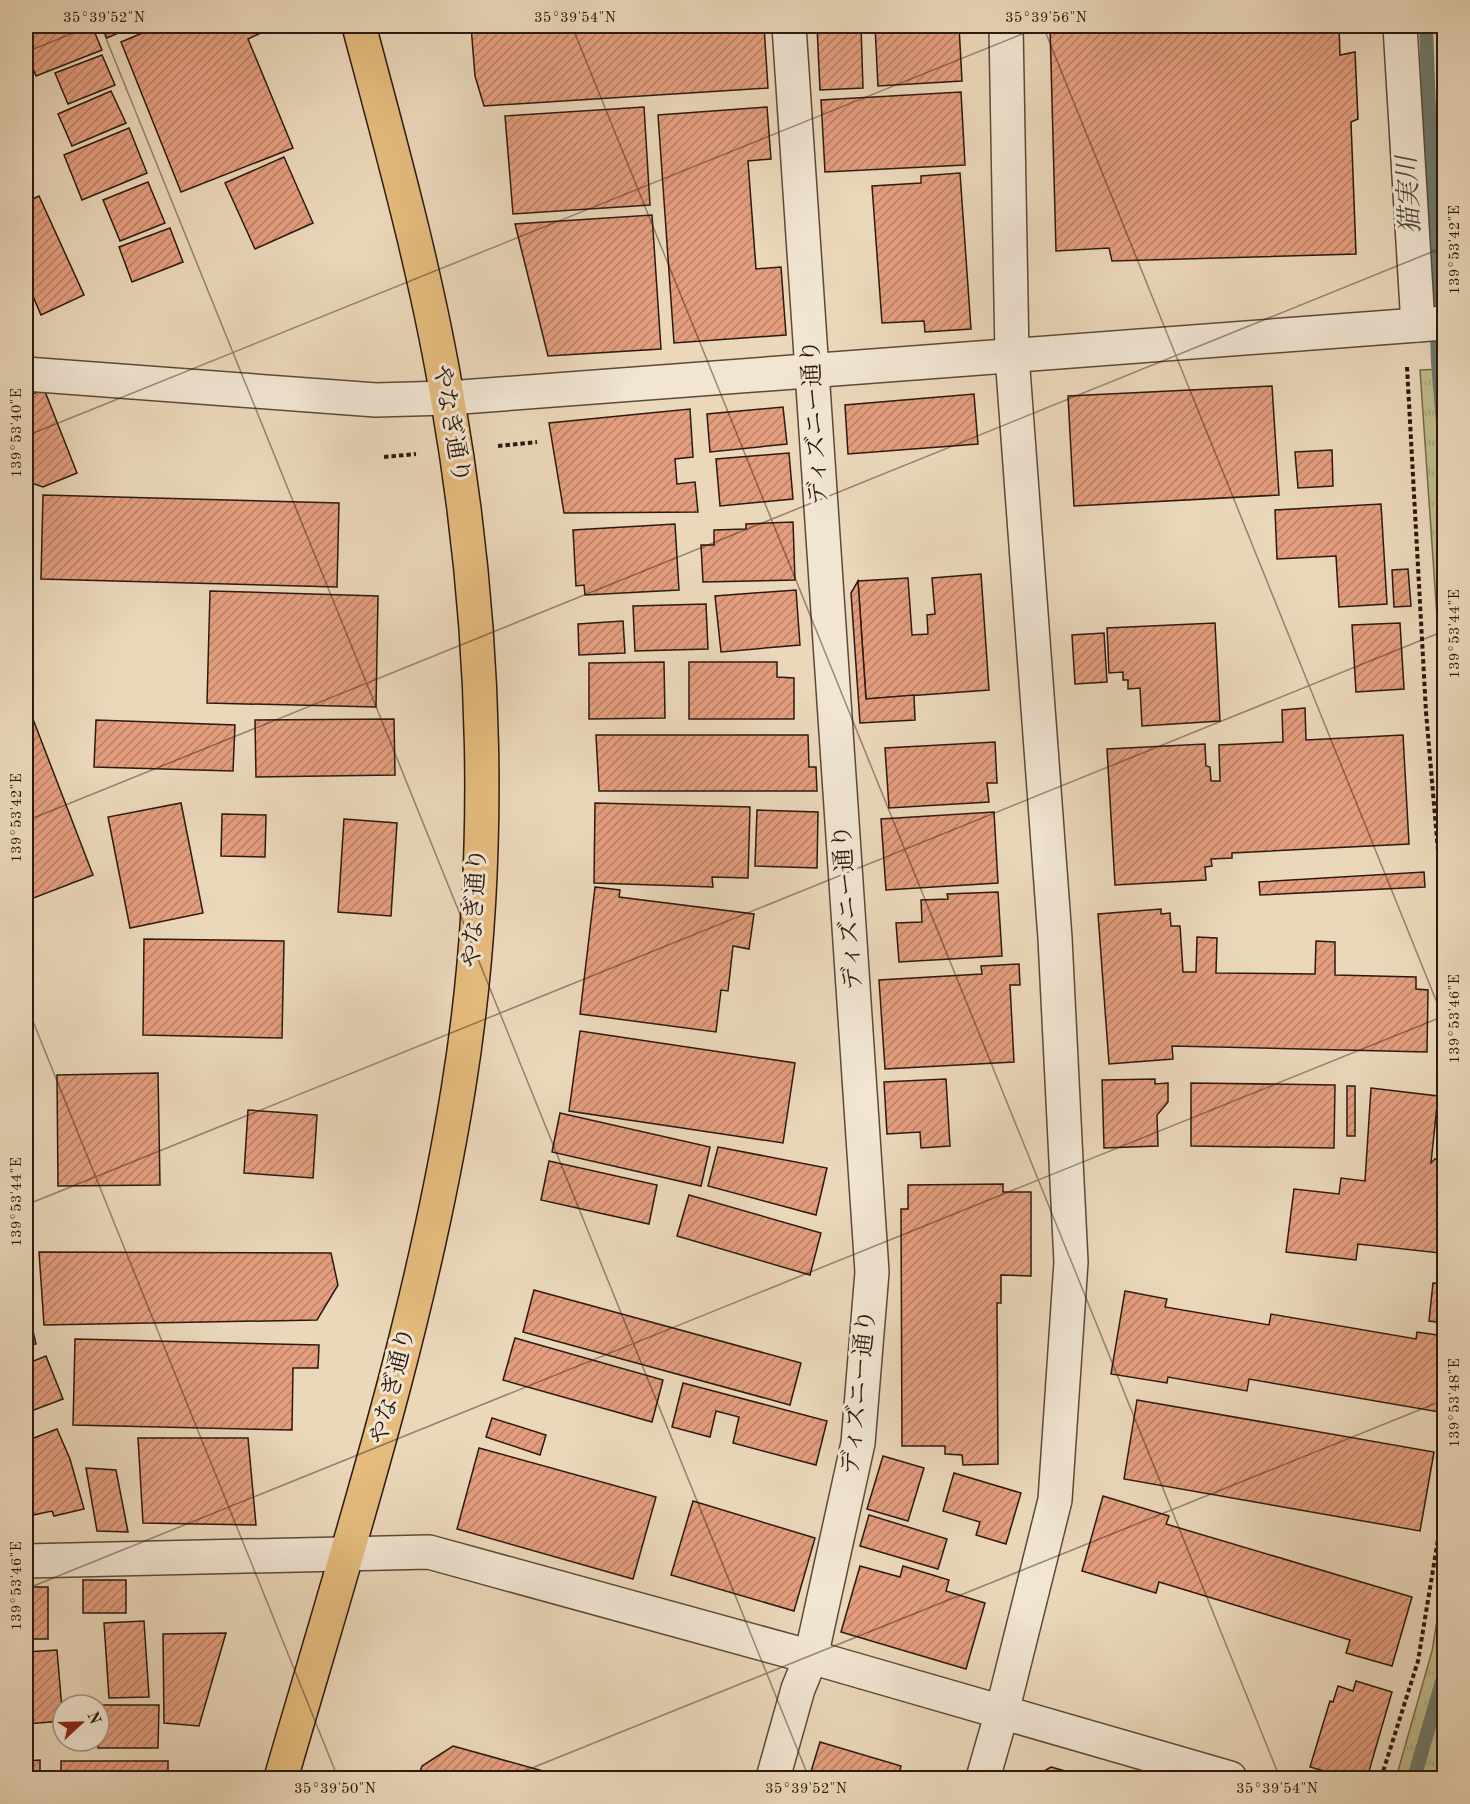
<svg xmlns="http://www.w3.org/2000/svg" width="1470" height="1804" font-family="'Old Standard TT','Noto Serif JP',serif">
	<defs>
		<pattern id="grass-tufts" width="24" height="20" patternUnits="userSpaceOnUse" patternTransform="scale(1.5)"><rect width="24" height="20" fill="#bebc8b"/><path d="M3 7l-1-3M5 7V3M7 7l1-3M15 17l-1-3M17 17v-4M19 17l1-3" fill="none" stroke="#a3a177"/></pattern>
		<pattern id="building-hatch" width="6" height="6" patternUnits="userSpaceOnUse" patternTransform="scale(1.5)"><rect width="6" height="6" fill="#e49e7f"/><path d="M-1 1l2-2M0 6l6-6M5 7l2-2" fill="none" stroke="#b98066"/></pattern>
	</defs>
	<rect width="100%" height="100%" fill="#ebd8bb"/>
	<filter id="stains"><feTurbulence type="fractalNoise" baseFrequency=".00333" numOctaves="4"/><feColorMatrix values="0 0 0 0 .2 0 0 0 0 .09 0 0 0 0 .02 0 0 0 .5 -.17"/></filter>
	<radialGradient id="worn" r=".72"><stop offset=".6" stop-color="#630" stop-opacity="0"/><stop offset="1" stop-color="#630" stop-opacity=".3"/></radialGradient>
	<g fill="url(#grass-tufts)" stroke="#756a4d" stroke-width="1.5">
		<path d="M1444 369V719L1420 370Z"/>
		<path d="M1444 1577V1764L1439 1778H1396L1432 1651Z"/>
	</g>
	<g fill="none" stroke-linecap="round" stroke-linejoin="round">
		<g stroke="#6d7a6d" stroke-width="14">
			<path d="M1426 26 1438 362 1444 435"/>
			<path d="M1414 1778 1444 1675"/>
		</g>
	</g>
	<g fill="url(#building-hatch)" stroke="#2c190f" stroke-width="1.5">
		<path d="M49 26H92L102 50 36 76 26 51V35Z"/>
		<path d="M102 26H134L107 38Z"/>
		<path d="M159 26H261L263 32 248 39 293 148 181 192 121 42Z"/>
		<path d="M471 26H764L768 88 484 106 475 76Z"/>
		<path d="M817 26H861L863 88 820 90Z"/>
		<path d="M875 26H959L962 81 878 86Z"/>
		<path d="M1050 26H1339L1340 55 1355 52 1358 119 1351 122 1356 254 1112 261 1109 248 1056 251Z"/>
		<path d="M102 55 115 85 68 104 55 73Z"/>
		<path d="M111 91 126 123 72 146 58 114Z"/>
		<path d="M961 92 965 165 825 172 821 100Z"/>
		<path d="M644 107 650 205 513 214 505 116Z"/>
		<path d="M767 107 771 159 748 161 756 269 781 267 786 335 674 343 658 115Z"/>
		<path d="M129 128 147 173 82 200 64 155Z"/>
		<path d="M284 157 313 223 255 249 225 183Z"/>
		<path d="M960 173 971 329 925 332 924 321 882 323 872 186 921 183V176Z"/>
		<path d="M148 182 165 223 120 241 103 200Z"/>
		<path d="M39 196 84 295 41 315 26 280V202Z"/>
		<path d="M652 215 661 349 548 356 515 224Z"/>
		<path d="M170 228 183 262 132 282 119 247Z"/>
		<path d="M1272 386 1279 495 1074 506 1068 396Z"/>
		<path d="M44 389 77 473 43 487 26 481V397Z"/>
		<path d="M974 394 978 444 848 454 845 405Z"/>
		<path d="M783 407 787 444 710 452 707 414Z"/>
		<path d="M690 409 693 457 675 459 677 484 695 482 698 512 564 513 549 423Z"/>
		<path d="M1332 450 1333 486 1298 488 1295 452Z"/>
		<path d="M789 453 793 499 720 506 716 459Z"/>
		<path d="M43 495 339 503 337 587 41 579Z"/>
		<path d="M1381 504 1387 604 1339 607 1336 556 1277 559 1275 510Z"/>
		<path d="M793 522 795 580 703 582 701 545H714V530L746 529V524Z"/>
		<path d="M675 524 679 590 585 595 584 585 576 586 573 530Z"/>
		<path d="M1408 569 1411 606 1394 607 1392 570Z"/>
		<path d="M981 574 989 690 866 699 858 581 908 578 912 635 928 634 927 615 935 614 932 578Z"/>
		<path d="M858 581 866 699 914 695 915 720 860 723 851 593Z"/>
		<path d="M796 590 800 645 721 652 715 596Z"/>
		<path d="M210 591 378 596 376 707 207 703Z"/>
		<path d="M706 604 708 649 635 651 633 606Z"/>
		<path d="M623 621 625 653 579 655 578 624Z"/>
		<path d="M1215 623 1220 721 1142 726 1140 688 1128 689V680H1123V672L1109 673 1107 628Z"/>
		<path d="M1400 623 1404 689 1356 692 1352 625Z"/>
		<path d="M1104 633 1107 682 1075 684 1072 635Z"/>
		<path d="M664 662 665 718 589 719V663Z"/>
		<path d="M689 662H777V677L794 678V719H689Z"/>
		<path d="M26 701 93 875 26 901Z"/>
		<path d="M1305 708 1306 740 1403 735 1409 844 1232 853V858L1211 859 1212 866 1205 867 1206 880 1115 885 1107 749 1205 744 1206 766 1210 767 1211 781H1220L1219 745 1283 742 1282 710Z"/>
		<path d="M394 719 395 775 256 777 255 720Z"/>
		<path d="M96 720 235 725 233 771 94 767Z"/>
		<path d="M596 735H808L809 767H816L817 791H599Z"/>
		<path d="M995 742 997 783H987L989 802 889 808 885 748Z"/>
		<path d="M181 803 203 913 130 928 108 817Z"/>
		<path d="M595 803 750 807 748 878 712 877 713 887 594 883Z"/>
		<path d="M757 810 818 812 817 868 755 866Z"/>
		<path d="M994 812 998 883 886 890 881 819Z"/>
		<path d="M222 814 266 815 265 857 221 856Z"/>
		<path d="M344 819 397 823 391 916 338 912Z"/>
		<path d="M1424 872 1425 887 1260 895 1259 882Z"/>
		<path d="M595 887 620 890 619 897 754 914 749 949 733 946 728 991 721 990 716 1032 580 1014Z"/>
		<path d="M998 892 1002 956 899 962 896 923 922 922 921 900 948 899 947 894Z"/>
		<path d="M1161 909V914L1170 913 1171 926H1180L1183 972H1196L1197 937 1217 938 1216 973 1315 974 1316 941 1335 942V975L1416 977V989L1428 990 1427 1052 1172 1046 1173 1059 1109 1064 1098 914Z"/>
		<path d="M144 939 284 941 282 1038 143 1035Z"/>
		<path d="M1019 964 1020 985H1010L1014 1062 885 1069 879 980 982 974 981 966Z"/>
		<path d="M580 1031 795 1063 783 1143 569 1111Z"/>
		<path d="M158 1073 160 1185 58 1186 57 1075Z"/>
		<path d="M946 1079 950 1146 921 1148 920 1132 887 1134 884 1082Z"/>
		<path d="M1155 1079V1084L1168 1083V1102L1157 1115 1158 1146 1104 1148 1102 1080Z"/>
		<path d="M1191 1083 1335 1085 1334 1148 1191 1146Z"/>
		<rect x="1347" y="1086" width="8" height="50"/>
		<path d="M1371 1088 1438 1096 1431 1163 1435 1159 1444 1158V1217L1440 1253 1358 1244 1356 1260 1286 1252 1294 1189 1339 1194 1341 1178 1365 1181Z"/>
		<path d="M248 1110 317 1115 313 1178 244 1173Z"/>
		<path d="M560 1113 710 1147 701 1186 552 1152Z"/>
		<path d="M718 1147 827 1168 816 1215 708 1186Z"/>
		<path d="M549 1161 657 1185 649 1224 541 1200Z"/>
		<path d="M1003 1184V1192H1031V1276L1001 1275V1303H997L998 1464 963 1465 962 1455 945 1454V1446H902L901 1209H908V1185Z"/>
		<path d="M689 1195 821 1233 810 1275 677 1236Z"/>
		<path d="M39 1252 331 1253 338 1285 317 1320 44 1325Z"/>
		<path d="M1433 1283 1444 1284V1323L1429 1321Z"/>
		<path d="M534 1290 801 1363 790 1405 523 1332Z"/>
		<path d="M1125 1291 1167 1299 1165 1307 1269 1325 1271 1314 1416 1339 1417 1332 1444 1336V1376L1439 1412 1249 1379 1247 1391 1168 1377 1167 1383 1111 1374Z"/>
		<path d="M26 1301 36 1344 26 1346Z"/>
		<path d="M515 1338 663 1380 652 1422 503 1380Z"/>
		<path d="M75 1339 319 1345 318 1368H293L292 1430 73 1425Z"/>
		<path d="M46 1356 63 1399 26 1413V1364Z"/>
		<path d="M683 1383 827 1421 816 1465 733 1443 739 1417 716 1411 710 1437 672 1427Z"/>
		<path d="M1137 1400 1434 1452 1420 1531 1124 1479Z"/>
		<path d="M492 1418 546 1435 540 1455 486 1437Z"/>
		<path d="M57 1429 70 1459 84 1509 54 1516 52 1511 33 1515 26 1483V1441Z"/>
		<path d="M138 1438H248L256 1525 143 1523Z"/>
		<path d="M479 1448 656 1497 633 1579 457 1529Z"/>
		<path d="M883 1456 924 1468 908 1521 867 1509Z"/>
		<path d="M86 1468 116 1470 128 1532 97 1531Z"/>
		<path d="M954 1473 1021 1493 1006 1544 976 1535 980 1522 943 1511Z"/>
		<path d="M1103 1496 1169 1516 1166 1524 1412 1597 1392 1666 1346 1653 1350 1640 1159 1582 1156 1593 1082 1571Z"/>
		<path d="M693 1501 815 1538 794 1611 671 1575Z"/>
		<path d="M869 1515 947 1539 938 1569 860 1546Z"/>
		<path d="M860 1566 900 1577 903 1566 949 1580 946 1591 985 1603 966 1669 841 1632Z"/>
		<rect x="83" y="1580" width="43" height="33"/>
		<rect x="26" y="1587" width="22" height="52"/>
		<path d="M144 1621 149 1697 109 1698 104 1623Z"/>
		<path d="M226 1633 199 1726 164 1723 163 1634Z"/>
		<path d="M57 1650 63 1721 26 1724V1652Z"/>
		<path d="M1356 1681 1392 1692 1367 1778H1349L1310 1767 1330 1701 1333 1702 1338 1686 1353 1691Z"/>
		<path d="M99 1705H159L158 1748H98Z"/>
		<path d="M820 1742 901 1766 898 1778H809Z"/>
		<path d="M453 1746 568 1778H418L422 1766Z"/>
		<path d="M40 1760V1778H26V1761Z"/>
		<rect x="61" y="1761" width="107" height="17"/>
		<path d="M1051 1767 1090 1778H1032Z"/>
	</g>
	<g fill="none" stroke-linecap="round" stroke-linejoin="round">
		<defs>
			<g id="minor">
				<path d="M1400 26 1418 325"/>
				<path d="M26 374 376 400 448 398 1444 323"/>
				<path d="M26 1561 429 1552 811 1657 1230 1778"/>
				<path d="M773 1778 798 1689 811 1657 858 1443 872 1272 789 26"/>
				<path d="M983 1778 1002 1712 1055 1500 1071 1262 1055 938 1012 356 1006 26"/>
			</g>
			<path id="major" d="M281 1778C347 1551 420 1325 458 1091 495 864 487 628 448 402 427 275 392 150 359 26"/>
		</defs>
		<use href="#minor" stroke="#5c493a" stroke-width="36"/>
		<use href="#major" stroke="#2c190f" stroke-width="36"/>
		<g stroke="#2c190f" stroke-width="4" stroke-dasharray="4.5 3" stroke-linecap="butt">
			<path d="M1407 367 1426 712 1444 920"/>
			<path d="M498 446 537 442"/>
			<path d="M384 457 416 454"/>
			<path d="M1381 1778 1418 1661 1444 1503"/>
		</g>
		<use href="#minor" stroke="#f2e6d3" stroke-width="33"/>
		<use href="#major" stroke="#e6bc7e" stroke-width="33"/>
	</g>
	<path fill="none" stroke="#2c190f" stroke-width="1.5" stroke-opacity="0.45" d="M101 26 809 1778M572 26 1280 1778M1043 26 1444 1020M26 52 91 26M26 436 1042 26M26 821 1444 247M26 1004 338 1778M26 1205 1444 631M26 1589 1444 1016M507 1778 1444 1400"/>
	<g text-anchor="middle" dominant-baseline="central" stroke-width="6" stroke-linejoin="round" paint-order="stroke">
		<g font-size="24" fill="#2c190f" stroke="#f2e6d3">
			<text transform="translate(816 422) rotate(-93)">ディズニー通り</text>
			<text transform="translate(450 424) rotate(80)">やなぎ通り</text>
			<text transform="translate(849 907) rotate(-94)">ディズニー通り</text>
			<text transform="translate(476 908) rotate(-87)">やなぎ通り</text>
			<text transform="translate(394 1386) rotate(-76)">やなぎ通り</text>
			<text transform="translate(860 1392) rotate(-84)">ディズニー通り</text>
		</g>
		<g font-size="26" font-style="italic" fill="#4d493e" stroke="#f2e6d3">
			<text transform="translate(1410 195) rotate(-93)">猫実川</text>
		</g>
	</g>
	<rect width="1470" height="1804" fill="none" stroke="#ebd8bb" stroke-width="66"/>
	<g transform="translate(81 1723) rotate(68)"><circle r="28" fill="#f2e6d3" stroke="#a39485" stroke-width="1.5"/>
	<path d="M0-4.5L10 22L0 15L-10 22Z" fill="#8f2418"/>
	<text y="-9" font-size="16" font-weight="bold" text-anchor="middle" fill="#2c190f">N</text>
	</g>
	<rect x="33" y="33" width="1404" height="1738" fill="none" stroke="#2c190f" stroke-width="2"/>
	<g font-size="15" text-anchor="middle" fill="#2c190f">
		<text x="104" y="22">35°39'52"N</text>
		<text x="575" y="22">35°39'54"N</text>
		<text x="1046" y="22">35°39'56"N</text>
		<text transform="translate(1454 250) rotate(-90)" y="5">139°53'42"E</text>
		<text transform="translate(16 433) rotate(-90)" y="5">139°53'40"E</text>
		<text transform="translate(1454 634) rotate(-90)" y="5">139°53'44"E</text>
		<text transform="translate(16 818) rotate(-90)" y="5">139°53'42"E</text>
		<text transform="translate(1454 1019) rotate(-90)" y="5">139°53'46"E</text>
		<text transform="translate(16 1202) rotate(-90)" y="5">139°53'44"E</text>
		<text transform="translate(1454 1403) rotate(-90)" y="5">139°53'48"E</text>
		<text transform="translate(16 1586) rotate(-90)" y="5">139°53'46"E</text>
		<text x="335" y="1793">35°39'50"N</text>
		<text x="806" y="1793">35°39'52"N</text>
		<text x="1277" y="1793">35°39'54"N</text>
	</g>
	<rect width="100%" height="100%" filter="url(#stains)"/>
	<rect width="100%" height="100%" fill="url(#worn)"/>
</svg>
